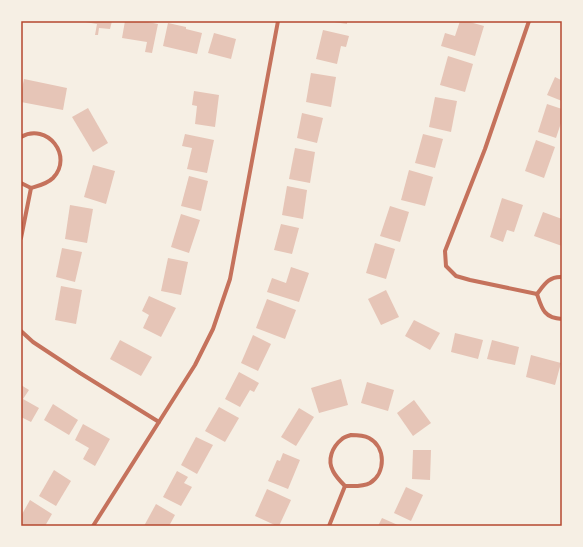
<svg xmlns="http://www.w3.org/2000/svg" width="583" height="547" font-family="'Exo 2',sans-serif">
	<rect width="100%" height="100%" fill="#f6efe4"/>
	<g fill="#e6c5b7">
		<path d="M85 21H112L110 29 99 28 98 35H95L97 24 85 22Z"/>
		<path d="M125 21H143L158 24 152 53 145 52 147 42 122 38Z"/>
		<path d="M334 21H347V24L334 22Z"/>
		<path d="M460 21H466L484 26 475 56 441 46 445 33 455 36Z"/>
		<path d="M168 23 186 27V29L202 33 197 54 163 46Z"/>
		<path d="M323 30 349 36 346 47 341 46 337 64 316 59Z"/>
		<path d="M214 33 236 39 231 59 208 53Z"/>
		<path d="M448 56 473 64 465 92 440 85Z"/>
		<path d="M311 73 336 77 331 107 306 102Z"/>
		<path d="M555 77 561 80 562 77V101L547 95Z"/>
		<path d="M24 79 67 88 63 110 21 102V94Z"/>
		<path d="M194 91 219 95 215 127 195 124 197 106 192 105Z"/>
		<path d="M435 97 457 101 451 132 429 127Z"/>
		<path d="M547 104 562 109V120L556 138 538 132Z"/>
		<path d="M88 108 108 143 93 152 72 117Z"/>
		<path d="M302 113 323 118 317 143 297 138Z"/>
		<path d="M185 134 214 140 207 173 187 169 192 148 182 146Z"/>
		<path d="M423 134 443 139 435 168 415 163Z"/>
		<path d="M536 140 555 147 544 178 525 171Z"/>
		<path d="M295 148 315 152 310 183 289 179Z"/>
		<path d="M93 165 115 171 106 204 84 197Z"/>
		<path d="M409 170 433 177 425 206 401 200Z"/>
		<path d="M189 176 208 181 201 211 181 206Z"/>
		<path d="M287 186 307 190 303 219 282 215Z"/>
		<path d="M502 198 523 205 514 232 507 230 503 242 490 237Z"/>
		<path d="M70 205 93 209 87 243 65 239Z"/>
		<path d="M390 206 409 212 400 242 380 236Z"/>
		<path d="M543 212 562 219V246L534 236Z"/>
		<path d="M181 214 200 220 189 253 171 247Z"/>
		<path d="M281 224 299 228 292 254 274 250Z"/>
		<path d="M375 243 395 249 386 279 366 273Z"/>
		<path d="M62 248 82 252 75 282 56 277Z"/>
		<path d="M168 258 188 262 181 295 161 291Z"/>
		<path d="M291 267 309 273 299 302 267 292 272 278 286 283Z"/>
		<path d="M61 286 82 290 76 324 55 320Z"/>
		<path d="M386 290 399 317 381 325 368 299Z"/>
		<path d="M149 296 176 308 161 337 143 328 149 315 142 311Z"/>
		<path d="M267 299 296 310 285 339 256 328Z"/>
		<path d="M414 320 440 333 430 350 405 336Z"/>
		<path d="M455 333 483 340 478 359 451 352Z"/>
		<path d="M253 335 271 344 258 371 241 363Z"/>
		<path d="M120 340 152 357 141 376 110 359Z"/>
		<path d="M492 340 519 347 515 365 487 359Z"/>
		<path d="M531 355 561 363 555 385 526 377Z"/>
		<path d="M239 372 259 383 254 392 250 390 240 407 225 399Z"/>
		<path d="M341 379 348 405 319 413 311 388Z"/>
		<path d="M367 382 394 390 388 411 361 403Z"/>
		<path d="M21 385 29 390 23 399 39 408 31 422 21 417Z"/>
		<path d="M414 400 431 423 413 436 397 413Z"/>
		<path d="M53 404 78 420 69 435 44 420Z"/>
		<path d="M219 407 239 418 225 442 205 431Z"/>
		<path d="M299 408 314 417 296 446 281 437Z"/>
		<path d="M83 424 110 439 95 466 83 459 89 448 75 440Z"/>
		<path d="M196 437 213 445 197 474 181 465Z"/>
		<path d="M413 450H431L430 480 412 479Z"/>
		<path d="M283 453 300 460 288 489 268 481 277 460 280 461Z"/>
		<path d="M54 470 71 481 56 506 39 496Z"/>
		<path d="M177 471 188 477 184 483 192 487 181 506 163 497Z"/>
		<path d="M406 487 423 495 411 521 394 513Z"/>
		<path d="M267 489 291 500 279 526H277L255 516Z"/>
		<path d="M30 500 52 514 45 526H38L36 525 35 526H21V516Z"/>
		<path d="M156 504 175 515 169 526H144Z"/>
		<path d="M382 518 400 526H378Z"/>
	</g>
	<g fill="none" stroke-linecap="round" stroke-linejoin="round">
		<g stroke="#c5725c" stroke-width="4">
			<path d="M529 21 485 149 445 251 446 266 456 276 470 280 537 294"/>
			<path d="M21 137C47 122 74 156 53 178 47 184 38 186 31 188L21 183"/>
			<path d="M21 238 31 188"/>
			<path d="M537 294C542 309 544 318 562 319"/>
			<path d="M537 294C544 285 549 276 562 277"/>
			<path d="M21 331 33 342 80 373 159 422"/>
			<path d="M351 435C357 435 363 435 369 438 386 447 386 473 370 483 363 487 354 486 345 486 341 482 336 477 333 471 327 460 332 447 342 439 344 437 348 436 351 435Z"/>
			<path d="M93 526 195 365 213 329 230 279 278 21"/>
			<path d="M329 526 345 486"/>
		</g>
	</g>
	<rect width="583" height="547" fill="none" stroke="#f6efe4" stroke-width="44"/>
	<rect x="22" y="22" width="539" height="503" fill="none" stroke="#b5482f" stroke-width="1.5"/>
</svg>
